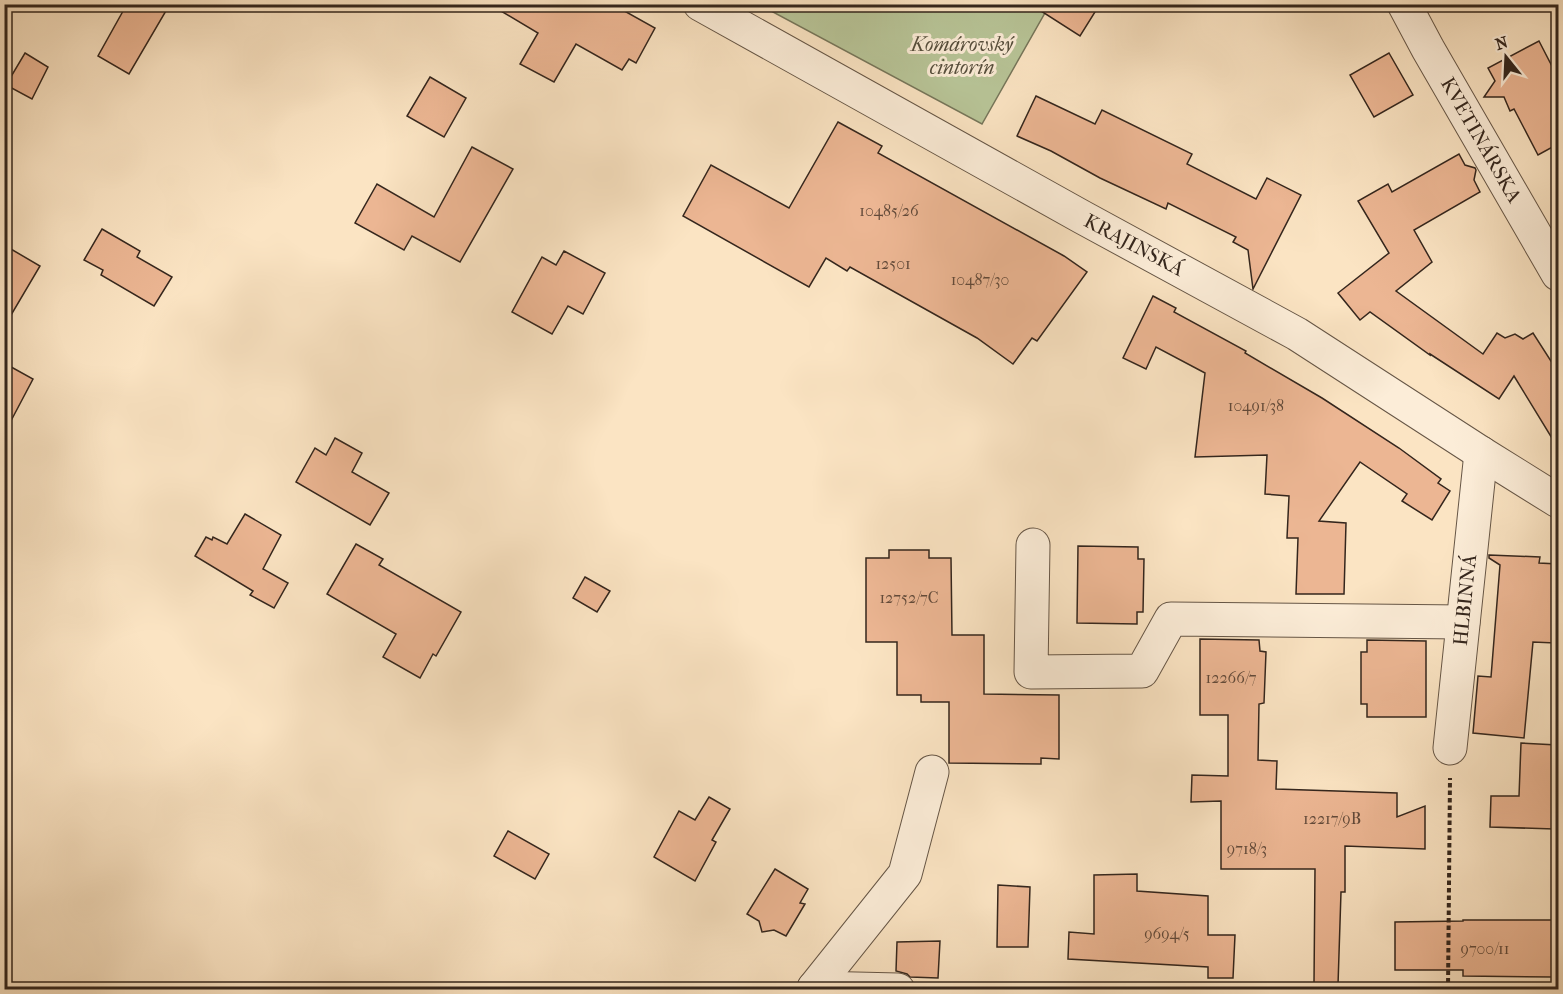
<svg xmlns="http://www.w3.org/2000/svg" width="1563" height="994" font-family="'IM FELL French Canon',serif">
	<rect width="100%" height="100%" fill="#fbe4c3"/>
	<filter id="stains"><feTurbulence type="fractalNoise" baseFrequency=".00333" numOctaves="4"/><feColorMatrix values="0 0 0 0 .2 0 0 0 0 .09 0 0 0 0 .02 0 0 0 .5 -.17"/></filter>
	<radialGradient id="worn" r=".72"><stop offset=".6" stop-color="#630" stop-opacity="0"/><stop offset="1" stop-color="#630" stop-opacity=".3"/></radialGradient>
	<path fill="#b8c598" stroke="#76765a" stroke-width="1.5" d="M760 5H1053L1045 13 982 124Z"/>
	<g fill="#ecb693" stroke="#34261d" stroke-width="1.5">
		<path d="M127 4H170L129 74 98 56Z"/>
		<path d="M489 4H612L655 28 636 63 629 59 622 70 576 44 554 82 520 64 538 33Z"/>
		<path d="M1030 4H1100L1080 36Z"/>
		<path d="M1539 41 1558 78V144L1538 155 1514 109 1510 111 1504 97H1484L1495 81 1488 68Z"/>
		<path d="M25 53 48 67 32 99 6 85Z"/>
		<path d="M1389 53 1413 95 1374 117 1350 75Z"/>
		<path d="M430 77 466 98 444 137 407 116Z"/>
		<path d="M1036 96 1095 124 1102 110 1192 154 1187 164 1256 199 1267 178 1301 195 1253 289 1248 250 1233 242 1236 237 1168 203 1166 209 1100 178 1051 151 1017 136Z"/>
		<path d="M838 122 882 146 878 153 1064 256 1087 272 1037 341 1032 338 1013 364 977 338 850 267 847 271 826 258 809 287 683 216 711 165 789 208Z"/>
		<path d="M472 147 513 169 460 262 412 236 404 250 355 223 377 184 434 217Z"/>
		<path d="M1459 154 1465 165 1475 168 1476 170 1474 180 1480 192 1414 230 1432 262 1396 291 1483 354 1497 333 1505 338 1515 334 1523 339 1533 333 1558 372V448L1514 376 1499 399 1430 354V355L1370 312 1360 320 1338 293 1389 253 1358 201 1388 184 1392 192Z"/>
		<path d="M102 229 140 251 137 257 172 277 154 306 101 275 103 270 84 260Z"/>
		<path d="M4 245 40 266 4 327Z"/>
		<path d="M564 251 605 273 583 314 568 306 552 334 512 312 542 257 556 265Z"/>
		<path d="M1153 296 1176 308 1174 312 1246 351 1245 353 1322 398 1399 448 1441 479 1438 483 1450 491 1432 520 1402 501 1407 494 1360 462 1319 521 1346 523 1344 594H1296L1298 538H1287L1289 496 1265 494 1267 455 1195 457 1205 373 1156 347 1146 369 1123 358Z"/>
		<path d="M4 363 33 379 4 434Z"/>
		<path d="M335 438 362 453 352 472 389 493 370 525 296 482 315 448 326 455Z"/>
		<path d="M245 514 281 535 263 569 288 583 274 608 250 595 253 591 195 556 206 537 212 540 213 537 227 544Z"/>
		<path d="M356 544 383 559 379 565 461 612 436 656 433 654 420 678 383 657 396 634 327 594Z"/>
		<path d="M1078 546 1138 547V559H1144L1143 612H1137V624L1077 623Z"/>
		<path d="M889 550H929V558H951L952 635H984V694L1059 695V759L1041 758V764L949 763V702H921V695H897V642H866V558H889Z"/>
		<path d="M1489 555 1540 557 1539 563 1558 564 1555 643 1533 642 1524 738 1473 733 1478 676 1491 677 1500 565 1489 558Z"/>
		<path d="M585 577 610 591 597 612 573 598Z"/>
		<path d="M1200 639 1259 640 1260 651 1266 652 1264 703 1259 704 1258 760 1277 761 1276 789 1397 793V817L1425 806V849L1345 846V892H1341L1338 985 1314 984 1315 869H1221V801L1191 802 1192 775 1228 776V715H1200Z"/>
		<path d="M1367 640 1426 641V717H1367V704H1361V652H1367Z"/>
		<path d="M1521 743 1557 745 1554 829 1490 827 1491 796H1519Z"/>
		<path d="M709 797 730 809 712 840 716 842 695 881 654 857 679 811 695 820Z"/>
		<path d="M508 831 549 854 535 879 494 856Z"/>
		<path d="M775 869 808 889 800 903 805 904 786 936 774 930 762 932 759 921 747 914Z"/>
		<path d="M1137 874V891L1208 896V935H1235L1233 978H1208V967L1068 959 1069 932 1094 934V875Z"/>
		<path d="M998 885 1030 887 1028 947H997Z"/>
		<path d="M1463 920H1553L1552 977 1463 976V970H1395V922L1463 921Z"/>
		<path d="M940 941 938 978 910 977 907 974 896 971 897 942Z"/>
	</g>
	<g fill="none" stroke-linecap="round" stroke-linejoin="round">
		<defs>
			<g id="minor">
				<path d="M700 4 1082 217 1297 334 1481 453 1558 501"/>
				<path d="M1404 4 1428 49 1558 274"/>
				<path d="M1033 545 1031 672 1142 671 1171 619 1463 622"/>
				<path d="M1450 748 1481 453"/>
				<path d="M814 988 905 874 932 772"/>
				<path d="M814 988 898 990"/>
			</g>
		</defs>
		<use href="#minor" stroke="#665646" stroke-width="35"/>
		<g stroke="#34261d" stroke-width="4" stroke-dasharray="4.5 3" stroke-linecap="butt">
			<path d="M985 4V5"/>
			<path d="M772 990 783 988"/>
			<path d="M1448 990 1450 778"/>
		</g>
		<use href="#minor" stroke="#fcedd8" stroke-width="33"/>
	</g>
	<g text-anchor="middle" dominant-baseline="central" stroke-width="6" stroke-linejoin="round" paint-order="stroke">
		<g font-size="16" fill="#624a3a">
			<text x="889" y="210">10485/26</text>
			<text x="893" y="263">12501</text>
			<text x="980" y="279">10487/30</text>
			<text x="1256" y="405">10491/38</text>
			<text x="909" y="597">12752/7C</text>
			<text x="1231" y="677">12266/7</text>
			<text x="1332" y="818">12217/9B</text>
			<text x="1247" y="848">9718/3</text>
			<text x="1167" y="933">9694/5</text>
			<text x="1485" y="948">9700/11</text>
		</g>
		<g font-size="20" font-style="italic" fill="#554e3c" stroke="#fcedd8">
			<text x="962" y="44">Komárovský<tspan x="962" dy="23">cintorín</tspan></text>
		</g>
		<g font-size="20" fill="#34261d" stroke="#fcedd8">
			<text transform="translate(1481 140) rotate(60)">KVETINÁRSKA</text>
			<text transform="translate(1134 245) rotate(28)">KRAJINSKÁ</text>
			<text transform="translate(1465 600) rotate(-84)">HLBINNÁ</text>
		</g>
	</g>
	<rect width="1563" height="994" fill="none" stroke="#fbe4c3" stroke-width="24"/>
	<rect x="6" y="6" width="1551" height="982" fill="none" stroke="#34261d" stroke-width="3"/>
	<rect x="12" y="12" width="1539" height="970" fill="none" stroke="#34261d" stroke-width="1.5"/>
	<g transform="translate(1506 57) rotate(342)" stroke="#fcedd8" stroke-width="4.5" paint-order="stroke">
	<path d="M0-4.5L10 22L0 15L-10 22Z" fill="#34261d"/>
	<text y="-9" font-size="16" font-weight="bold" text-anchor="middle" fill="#34261d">N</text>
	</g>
	<rect width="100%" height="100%" filter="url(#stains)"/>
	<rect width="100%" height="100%" fill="url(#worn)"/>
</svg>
